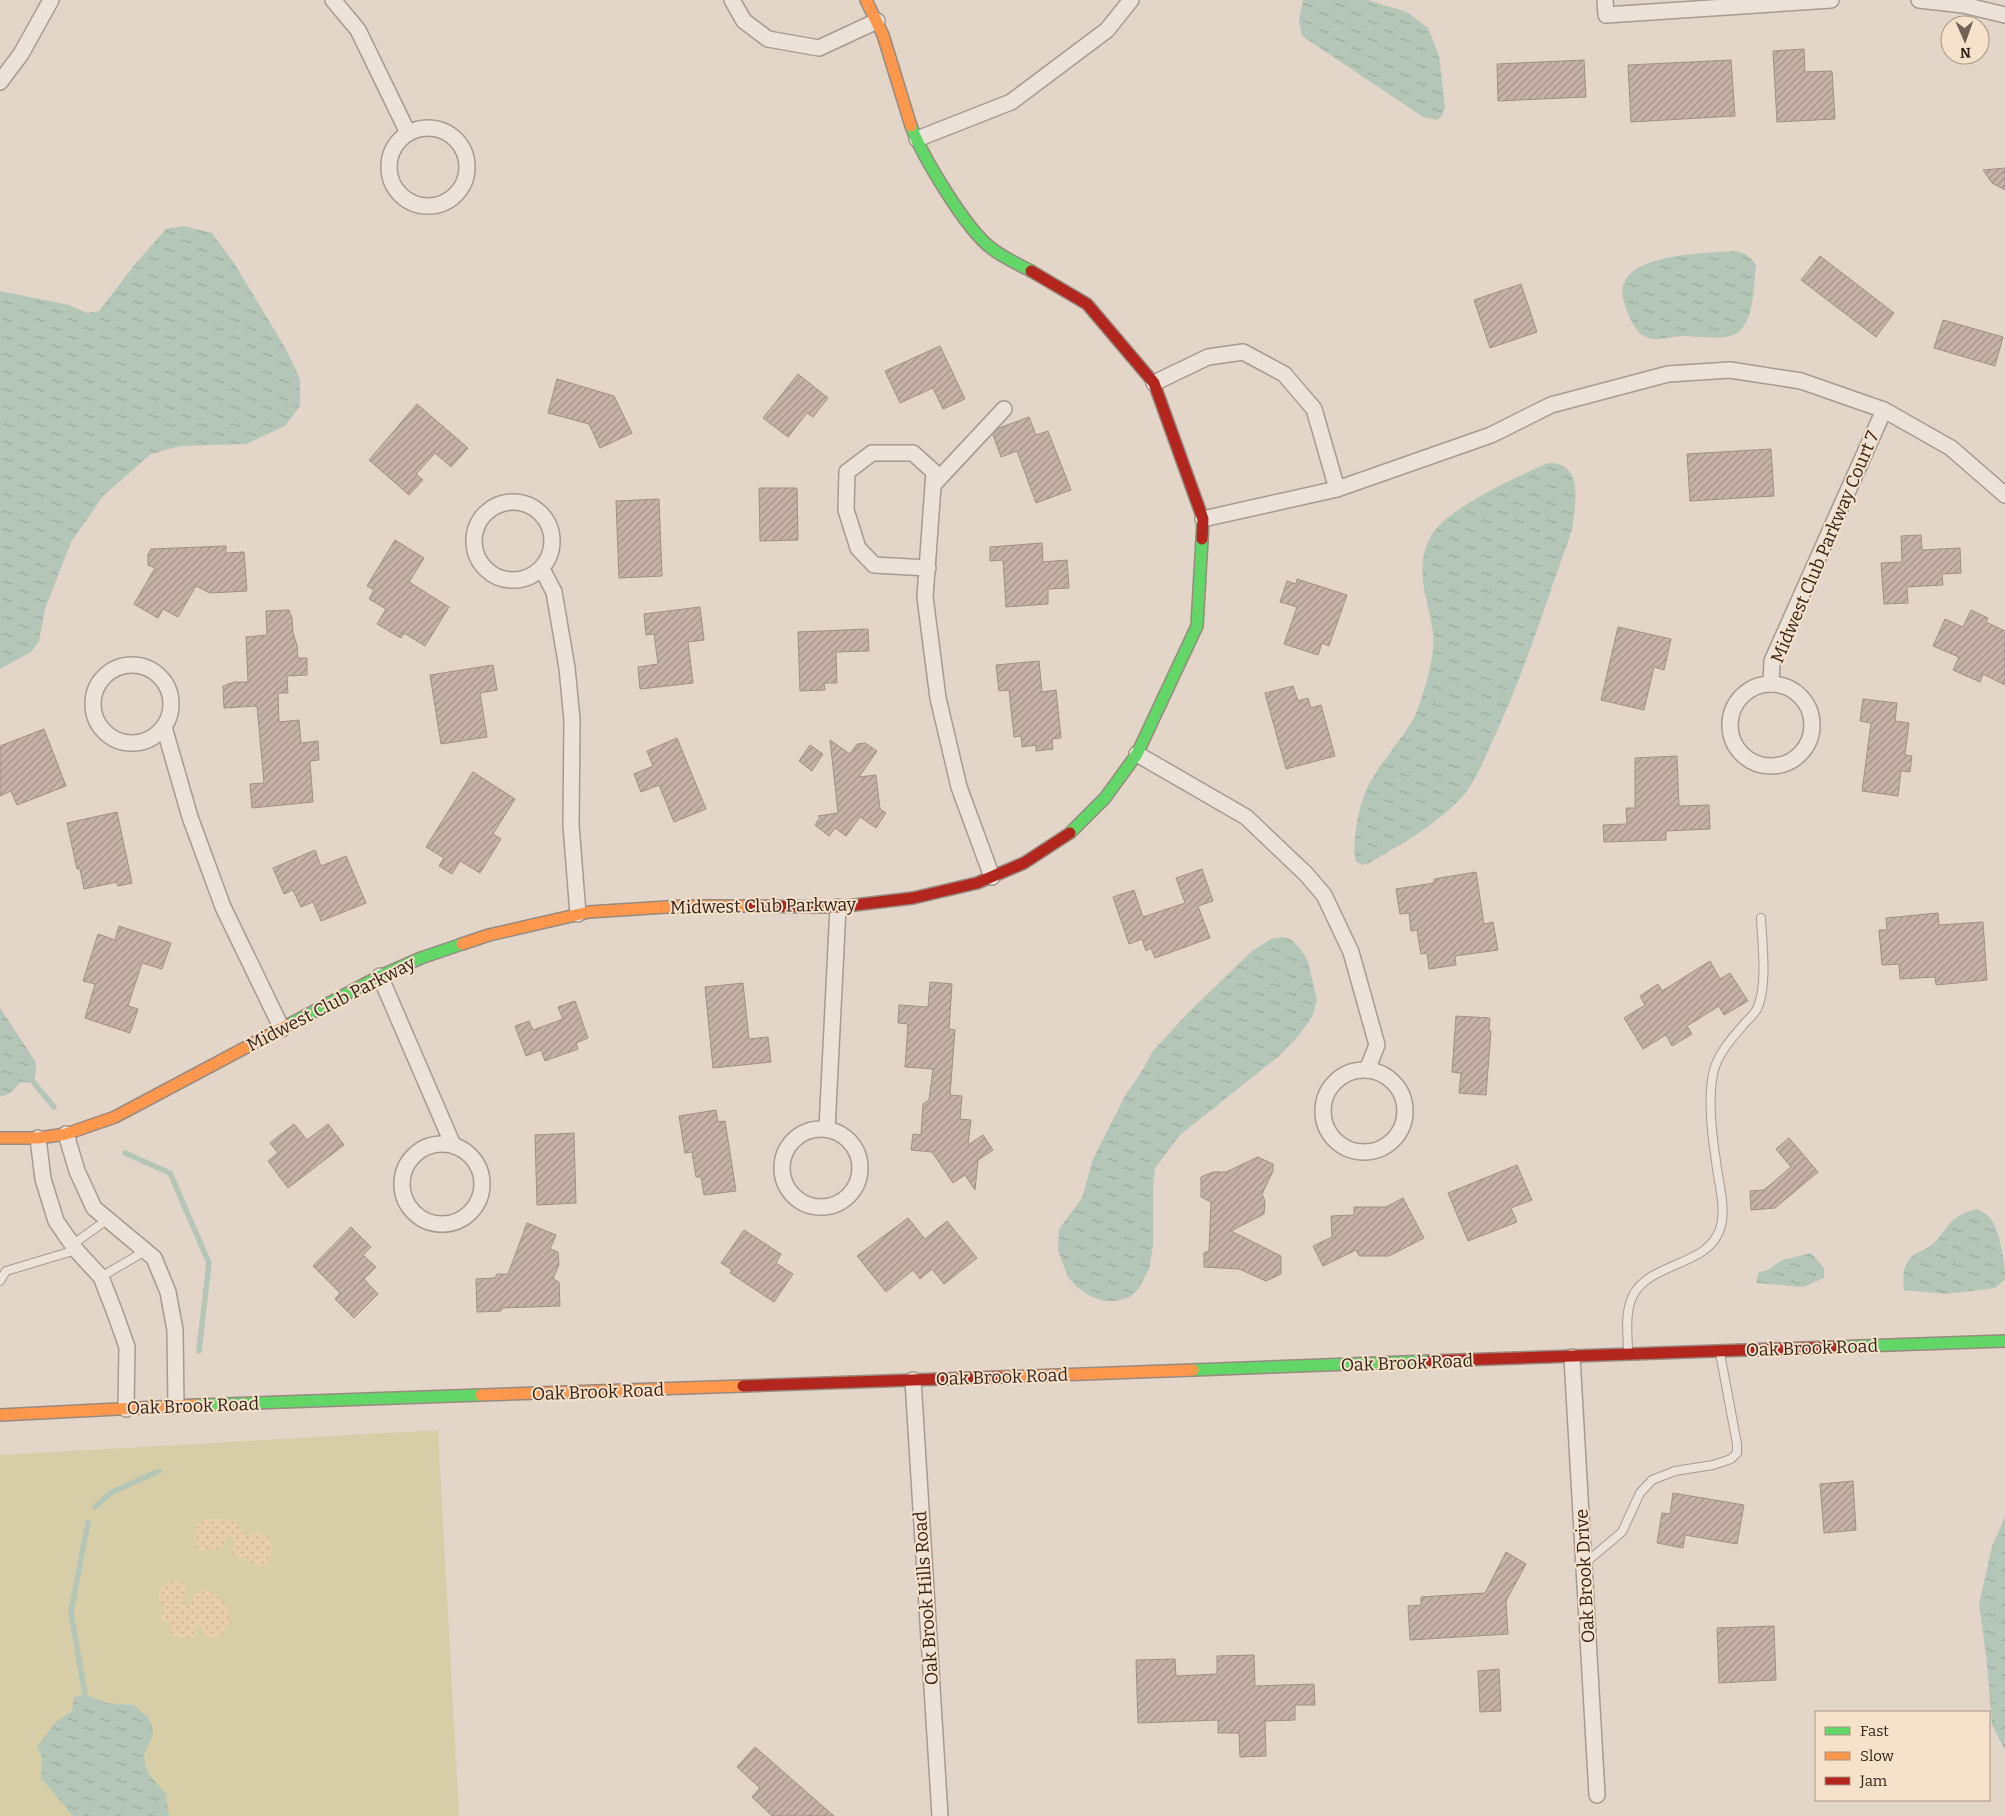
<svg xmlns="http://www.w3.org/2000/svg" width="2005" height="1816" font-family="Bitter,serif">
	<defs>
		<pattern id="sand-dots" width="8" height="8" patternUnits="userSpaceOnUse" patternTransform="scale(1.25)"><rect width="8" height="8" fill="#e8cdac"/><path d="M2 2h.1M6 6h.1" fill="none" stroke="#c8b093" stroke-width="1.8" stroke-linecap="round"/></pattern>
		<pattern id="water-ripples" width="26" height="14" patternUnits="userSpaceOnUse" patternTransform="scale(1.25)"><rect width="26" height="14" fill="#b3c6b7"/><path d="M2 4q2-2 4 0t4 0M15 11q2-2 4 0t4 0" fill="none" stroke="#9baa9d"/></pattern>
		<pattern id="building-hatch" width="6" height="6" patternUnits="userSpaceOnUse" patternTransform="scale(1.25)"><rect width="6" height="6" fill="#c7b2a8"/><path d="M-1 1l2-2M0 6l6-6M5 7l2-2" fill="none" stroke="#a29088"/></pattern>
	</defs>
	<rect width="100%" height="100%" fill="#e3d5c7"/>
	<path fill="#d7cea8" d="M438 1430 459 1816H0V1455Z"/>
	<g fill="url(#sand-dots)">
		<path d="M215 1519 233 1520C239 1524 240 1531 246 1536L261 1532 268 1537 273 1549 267 1565C256 1568 244 1559 234 1555L232 1552 235 1539 229 1535 225 1538V1543L221 1549 201 1551C193 1544 194 1535 196 1525L202 1521Z"/>
		<path d="M172 1581 182 1582 186 1585 185 1593 181 1601 186 1606 190 1605 193 1596 203 1589C241 1598 234 1646 203 1636L202 1626H197L195 1628 194 1636 190 1639 173 1636 170 1632 171 1623 165 1622 161 1619 164 1606 158 1599 161 1588Z"/>
	</g>
	<g fill="url(#water-ripples)">
		<path d="M1303 0H1367L1407 12 1428 28 1439 56 1445 107 1442 116 1437 120 1423 117 1302 36 1299 20Z"/>
		<path d="M184 226 212 233 234 263 287 351 300 379V406L285 426 246 444 180 446 151 454 104 495 71 542 45 609 39 641 31 652 0 669V291L69 305 87 313 99 311 136 263 166 229Z"/>
		<path d="M1733 251C1744 252 1750 256 1756 265 1754 282 1754 316 1742 328 1740 331 1736 334 1733 335 1718 340 1699 336 1684 336 1674 336 1663 340 1653 339 1651 339 1644 336 1642 335 1633 328 1627 313 1624 302 1609 252 1705 254 1733 251Z"/>
		<path d="M1548 463C1585 462 1575 505 1572 530 1546 602 1524 675 1491 744 1483 762 1475 782 1462 797 1436 825 1402 844 1369 863L1363 865 1356 862C1353 851 1355 840 1356 829 1359 812 1362 794 1372 779 1384 759 1399 742 1411 723 1418 712 1422 696 1426 684 1430 669 1435 648 1433 632 1428 599 1413 568 1431 536 1448 507 1517 477 1548 463Z"/>
		<path d="M1283 937 1290 939 1299 947 1308 961 1317 1000 1312 1017 1299 1035 1279 1056 1180 1135 1155 1168 1153 1184V1246L1149 1269 1139 1288 1130 1297 1116 1301H1104L1090 1296 1077 1287 1068 1277 1058 1250 1059 1229 1082 1198 1093 1159 1126 1094 1139 1076 1153 1051 1187 1014 1252 951 1271 939Z"/>
		<path d="M0 1008 35 1061 36 1070 34 1083 21 1082 10 1093 0 1097Z"/>
		<path d="M1977 1209C1981 1211 1987 1214 1990 1218 2000 1230 2005 1263 2005 1279L1995 1288 1946 1294 1904 1290C1902 1277 1903 1262 1915 1254 1922 1250 1930 1248 1935 1242 1952 1223 1950 1216 1977 1209Z"/>
		<path d="M1811 1253 1824 1268V1278L1803 1287 1756 1283 1759 1272 1768 1270 1782 1260Z"/>
		<path d="M2005 1516V1750L1992 1725 1987 1663 1979 1604 1992 1547Z"/>
		<path d="M85 1694 106 1703 134 1705 148 1717 152 1726 153 1735 144 1754 145 1765 150 1776 166 1794 169 1816H73L41 1778 42 1757 37 1747 56 1722 72 1711 74 1697Z"/>
	</g>
	<g fill="none" stroke-linecap="round" stroke-linejoin="round">
		<g stroke="#b3c6b7" stroke-width="5.5">
			<path d="M34 1083 54 1107"/>
			<path d="M125 1153 170 1173 209 1263 199 1351"/>
			<path d="M95 1507 110 1493 159 1471"/>
			<path d="M85 1694 71 1612 88 1522"/>
		</g>
	</g>
	<g fill="url(#building-hatch)" stroke="#a29087">
		<path d="M1804 49 1805 72 1832 71 1835 119 1777 122 1773 51Z"/>
		<path d="M1584 60 1586 97 1498 101 1497 64Z"/>
		<path d="M1731 60 1735 116 1631 122 1628 65Z"/>
		<path d="M2005 168V190L1992 183 1983 170Z"/>
		<path d="M1820 256 1894 313 1876 337 1801 280Z"/>
		<path d="M1521 284 1537 332 1490 348 1474 300Z"/>
		<path d="M1943 320 2003 337 1995 366 1934 348Z"/>
		<path d="M940 346 965 399 943 409 933 388 900 403 885 371Z"/>
		<path d="M798 374 828 398 813 417 807 413 788 437 763 418Z"/>
		<path d="M557 379 614 396 632 433 600 448 589 424 548 413Z"/>
		<path d="M417 404 468 448 451 467 435 453 416 474 423 480 409 495 369 460Z"/>
		<path d="M1029 417 1036 435 1048 431 1071 490 1036 503 1017 451 1001 457 993 435 999 428Z"/>
		<path d="M1771 449 1774 496 1690 501 1687 454Z"/>
		<path d="M759 488H797L798 540 760 541Z"/>
		<path d="M659 499 662 576 619 578 616 501Z"/>
		<path d="M1921 535 1922 550 1960 548 1961 573 1942 574 1943 585 1907 587 1908 603 1884 604 1881 563 1902 562 1901 536Z"/>
		<path d="M395 540 424 558 409 582 449 607 425 646 404 633 401 638 377 624 386 609 369 599 374 590 367 586Z"/>
		<path d="M1042 543 1043 562 1067 560 1069 588 1048 589V604L1006 607 1003 560 990 561V547Z"/>
		<path d="M226 546V553L244 552 247 591 210 593 196 586 178 617 163 609 158 618 134 604 155 568 148 565V554L151 549Z"/>
		<path d="M1297 579 1347 595 1329 646 1322 643 1318 655 1284 644 1297 607 1280 602 1287 581 1296 584Z"/>
		<path d="M700 607 704 640 688 642 693 683 640 689 638 667 658 664 654 634 646 635 644 614Z"/>
		<path d="M289 610 292 618 293 633 297 645 298 658H307V675L287 676 288 693H278L279 722 299 720 301 743 318 741 319 760 310 761 313 802 252 808 250 784 264 783 257 706 224 708 223 686 234 682H248L246 637 267 635 266 611Z"/>
		<path d="M1971 610 1988 618 1986 622 2005 631V685L1983 674 1980 682 1953 670 1959 657 1933 646 1945 619 1963 627Z"/>
		<path d="M1618 627 1671 639 1664 670 1654 667 1644 710 1601 700Z"/>
		<path d="M868 629 869 651 836 652 837 683H824L825 690 800 691 798 632Z"/>
		<path d="M1039 661 1042 692 1056 690 1061 738 1052 739 1053 749 1036 751V745L1022 747 1021 736 1014 737 1009 690 999 691 996 665Z"/>
		<path d="M493 665 497 690 480 693 487 737 441 744 430 675Z"/>
		<path d="M1293 686 1298 701 1308 698 1311 708 1321 705 1335 756 1286 769 1265 693Z"/>
		<path d="M1863 699 1897 703 1895 721 1909 723 1905 755 1912 756 1910 772 1901 771 1898 796 1862 791 1871 723 1860 721Z"/>
		<path d="M44 729 66 786 17 805 11 791 0 796V746Z"/>
		<path d="M677 738 706 809 674 822 659 785 641 792 634 774 653 766 647 751Z"/>
		<path d="M830 740 850 754 857 744 865 743 877 751 859 777 876 775 880 809 886 813 876 828 860 817 846 836 835 828 829 836 815 825 820 817 818 816 838 813Z"/>
		<path d="M810 745 823 754 812 771 799 761Z"/>
		<path d="M1677 756 1679 806 1709 805 1710 829 1666 831V840L1604 842 1603 825 1627 824 1626 808H1635V758Z"/>
		<path d="M473 772 515 799 493 834 501 839 480 873 460 861 452 874 439 866 444 858 426 847Z"/>
		<path d="M117 812 132 883 118 886 117 882 84 889 80 869H77L67 823Z"/>
		<path d="M315 850 321 866 346 856 366 903 321 921 313 902 301 907 293 890 284 894 273 868Z"/>
		<path d="M1202 869 1213 901 1198 906 1210 938 1155 958 1151 948 1146 951 1142 939 1129 944 1113 897 1134 890 1143 917 1185 903 1176 878Z"/>
		<path d="M1476 872 1484 924 1493 922 1498 950 1455 956 1456 965 1429 969 1427 953 1421 954 1417 930 1411 931 1409 913 1400 914 1396 889 1434 883V879Z"/>
		<path d="M1938 913 1939 925 1983 922 1987 980 1936 985 1935 977 1900 979 1899 964 1882 965 1879 930H1887L1886 918Z"/>
		<path d="M119 926 171 943 162 969 142 963 128 1006 138 1009 130 1033 85 1018 95 984 83 981 98 934 115 940Z"/>
		<path d="M1710 961 1720 979 1730 973 1748 1001 1724 1015 1719 1006 1687 1026 1692 1034 1672 1046 1666 1035 1643 1049 1624 1018 1645 1005 1640 996 1658 984 1662 991Z"/>
		<path d="M930 982 952 984 949 1029 955 1030 950 1095 962 1096 960 1119 971 1120 968 1145 983 1135 993 1150 978 1160 975 1190 965 1175 953 1183 932 1152 911 1150 913 1134 921 1135 923 1104 929 1100 933 1069 905 1067 908 1024 898 1023 899 1005 928 1007Z"/>
		<path d="M743 983 749 1039 768 1037 771 1062 713 1068 705 987Z"/>
		<path d="M575 1001 588 1038 576 1043 578 1049 545 1061 541 1050 526 1056 515 1026 529 1021 533 1030 563 1019 558 1007Z"/>
		<path d="M1456 1016 1490 1018 1489 1030 1491 1031 1486 1095 1459 1093 1461 1073 1452 1072Z"/>
		<path d="M716 1110 718 1122 725 1121 736 1191 704 1195 701 1177H696L692 1152 685 1153 679 1116Z"/>
		<path d="M294 1124 307 1140 328 1124 344 1145 288 1188 268 1161 278 1153 270 1143Z"/>
		<path d="M574 1133 576 1203 537 1205 535 1135Z"/>
		<path d="M1789 1138 1818 1172 1775 1208 1751 1210 1750 1191 1764 1190 1791 1167 1776 1149Z"/>
		<path d="M1258 1157 1273 1164V1171L1262 1194 1265 1201 1264 1214 1231 1231 1281 1256V1274L1266 1281 1239 1269 1204 1267V1253L1209 1251 1211 1202 1201 1197V1177L1213 1172H1226Z"/>
		<path d="M1517 1165 1532 1200 1511 1208 1517 1222 1468 1241 1448 1193Z"/>
		<path d="M1403 1198 1424 1238 1389 1256H1359L1356 1250 1323 1266 1313 1246 1332 1237 1331 1216 1354 1215V1207H1386Z"/>
		<path d="M908 1218 925 1239 947 1221 977 1258 944 1284 932 1269 920 1279 913 1270 886 1292 857 1256Z"/>
		<path d="M527 1223 556 1235 550 1249 558 1252 559 1264 553 1279 559 1282 560 1306 502 1308 501 1311 477 1312 476 1279 495 1278 497 1274H508Z"/>
		<path d="M351 1227 371 1247 363 1255 376 1267 364 1279 378 1294 354 1318 335 1299 340 1293 313 1266Z"/>
		<path d="M744 1230 781 1254 776 1263 793 1274 774 1302 730 1273 732 1270 721 1263Z"/>
		<path d="M1853 1481 1856 1530 1824 1533 1820 1484Z"/>
		<path d="M1673 1493 1744 1505 1737 1544 1685 1535 1683 1548 1657 1543 1662 1513 1670 1514Z"/>
		<path d="M1506 1552 1526 1564 1506 1601 1508 1634 1410 1640 1408 1606 1421 1605V1597L1485 1593Z"/>
		<path d="M1774 1626 1776 1680 1719 1683 1717 1628Z"/>
		<path d="M1254 1655 1255 1686 1314 1684 1315 1705H1295V1720L1265 1721 1266 1756 1240 1757 1239 1733H1218V1720L1138 1723 1136 1660 1175 1659 1176 1676 1217 1674V1656Z"/>
		<path d="M1499 1669 1501 1711 1480 1712 1478 1671Z"/>
		<path d="M755 1747 834 1816H772L752 1797 760 1788 737 1767Z"/>
	</g>
	<g fill="none" stroke-linecap="round" stroke-linejoin="round">
		<defs>
			<g id="lane">
				<path d="M72 1245 108 1219"/>
				<path d="M101 1277 145 1251"/>
				<path d="M0 1281 6 1271 76 1250"/>
				<path d="M1628 1352C1628 1336 1625 1319 1630 1303 1642 1261 1707 1269 1720 1229 1727 1208 1718 1182 1716 1161 1712 1136 1708 1099 1713 1074 1717 1054 1732 1038 1745 1023 1749 1019 1754 1014 1757 1009 1768 985 1762 944 1761 918"/>
				<path d="M1584 1564 1622 1532 1640 1493 1652 1480 1675 1471 1713 1465 1731 1459 1737 1453V1444L1720 1353"/>
			</g>
			<g id="street">
				<path d="M333 0 358 30 408 133"/>
				<path d="M732 0 744 21 768 39 819 48 877 21"/>
				<path d="M1605 0 1606 15 1831 0"/>
				<path d="M1919 0 1963 5 2005 15"/>
				<path d="M0 82 21 54 51 0"/>
				<circle cx="428" cy="167" r="39"/>
				<path d="M917 139 1011 102 1107 30 1131 0"/>
				<path d="M1154 383 1208 357 1243 352 1284 374 1314 409 1337 489"/>
				<path d="M933 485 1004 409"/>
				<circle cx="513" cy="541" r="39"/>
				<path d="M1203 519 1337 489 1491 435 1551 405 1668 374 1730 370 1801 381 1884 410 1951 448 2005 495"/>
				<path d="M928 568 874 565 858 548 846 510 847 472 872 453H913L934 472 925 597 938 698 959 787 992 877"/>
				<path d="M542 569 554 592 567 668 572 720 571 825 578 914"/>
				<circle cx="132" cy="704" r="39"/>
				<path d="M1771 684 1772 661 1884 410"/>
				<circle cx="1771" cy="725" r="41"/>
				<path d="M164 727 190 817 223 907 282 1029"/>
				<path d="M1137 754 1246 817 1306 874 1324 895 1351 952 1377 1045 1367 1070"/>
				<path d="M380 976 453 1145"/>
				<circle cx="1364" cy="1111" r="41"/>
				<path d="M827 1129 838 907"/>
				<circle cx="821" cy="1168" r="39"/>
				<path d="M66 1134 77 1171 94 1208 154 1258 168 1292 175 1330 176 1406"/>
				<path d="M38 1138 43 1179 56 1221 76 1250 101 1277 115 1313 127 1347 126 1409"/>
				<circle cx="442" cy="1184" r="40"/>
				<path d="M1572 1357 1597 1795"/>
				<path d="M913 1380 940 1816"/>
			</g>
			<g id="fast">
				<path d="M911 126C922 156 966 229 991 248 1002 257 1018 264 1031 271"/>
				<path d="M1070 833 1105 798 1137 754 1197 626 1202 539"/>
				<path d="M288 1025 380 976 421 958 462 944"/>
				<path d="M1832 1347 2005 1341"/>
				<path d="M1193 1370 1430 1361"/>
				<path d="M197 1405 481 1395"/>
			</g>
			<g id="slow">
				<path d="M866 0 883 35 911 126"/>
				<path d="M462 944 489 935 589 912 682 906H750"/>
				<path d="M0 1138H38L66 1134 115 1117 288 1025"/>
				<path d="M999 1377 1193 1370"/>
				<path d="M481 1395 743 1386"/>
				<path d="M0 1415 197 1405"/>
			</g>
			<g id="jam">
				<path d="M1031 271 1087 304 1154 383 1203 519 1202 539"/>
				<path d="M750 906 838 907 913 898 977 883 1024 863 1070 833"/>
				<path d="M1430 1361 1832 1347"/>
				<path d="M743 1386 999 1377"/>
			</g>
		</defs>
		<use href="#lane" stroke="#a79b91" stroke-width="10"/>
		<use href="#street" stroke="#a79b91" stroke-width="18"/>
		<use href="#fast" stroke="#978a81" stroke-width="14"/>
		<use href="#slow" stroke="#978a81" stroke-width="14"/>
		<use href="#jam" stroke="#978a81" stroke-width="14"/>
		<use href="#lane" stroke="#ebe2d9" stroke-width="8"/>
		<use href="#street" stroke="#ebe2d9" stroke-width="15"/>
		<use href="#fast" stroke="#63d668" stroke-width="11"/>
		<use href="#slow" stroke="#ff974d" stroke-width="11"/>
		<use href="#jam" stroke="#b3261e" stroke-width="11"/>
	</g>
	<g text-anchor="middle" dominant-baseline="central" stroke-width="4" stroke-linejoin="round" paint-order="stroke">
		<g font-size="18" fill="#35221a" stroke="#f6e2ca">
			<text transform="translate(1825 547) rotate(-67)">Midwest Club Parkway Court 7</text>
			<text transform="translate(763 906) rotate(-1)">Midwest Club Parkway</text>
			<text transform="translate(331 1004) rotate(-27)">Midwest Club Parkway</text>
			<text transform="translate(1812 1348) rotate(-2)">Oak Brook Road</text>
			<text transform="translate(1407 1363) rotate(-2)">Oak Brook Road</text>
			<text transform="translate(1002 1377) rotate(-2)">Oak Brook Road</text>
			<text transform="translate(598 1392) rotate(-2)">Oak Brook Road</text>
			<text transform="translate(193 1406) rotate(-2)">Oak Brook Road</text>
			<text transform="translate(1585 1576) rotate(-93)">Oak Brook Drive</text>
			<text transform="translate(926 1598) rotate(-94)">Oak Brook Hills Road</text>
		</g>
	</g>
	<rect x="1815" y="1711" width="175" height="90" fill="#f6e2ca" stroke="#a99584"/>
	<rect x="1825" y="1727" width="25" height="8" fill="#63d668" stroke="#a99584"/>
	<text x="1860" y="1736" font-size="15" fill="#35221a">Fast</text>
	<rect x="1825" y="1752" width="25" height="8" fill="#ff974d" stroke="#a99584"/>
	<text x="1860" y="1761" font-size="15" fill="#35221a">Slow</text>
	<rect x="1825" y="1777" width="25" height="8" fill="#b3261e" stroke="#a99584"/>
	<text x="1860" y="1786" font-size="15" fill="#35221a">Jam</text>
	<g transform="translate(1965 40) rotate(178)"><circle r="24" fill="#f6e2ca" stroke="#a99584"/>
	<path d="M0-4L9 19L0 12L-9 19Z" fill="#726157"/>
	<text y="-8" font-size="14" font-weight="bold" text-anchor="middle" fill="#35221a">N</text>
	</g>
</svg>
